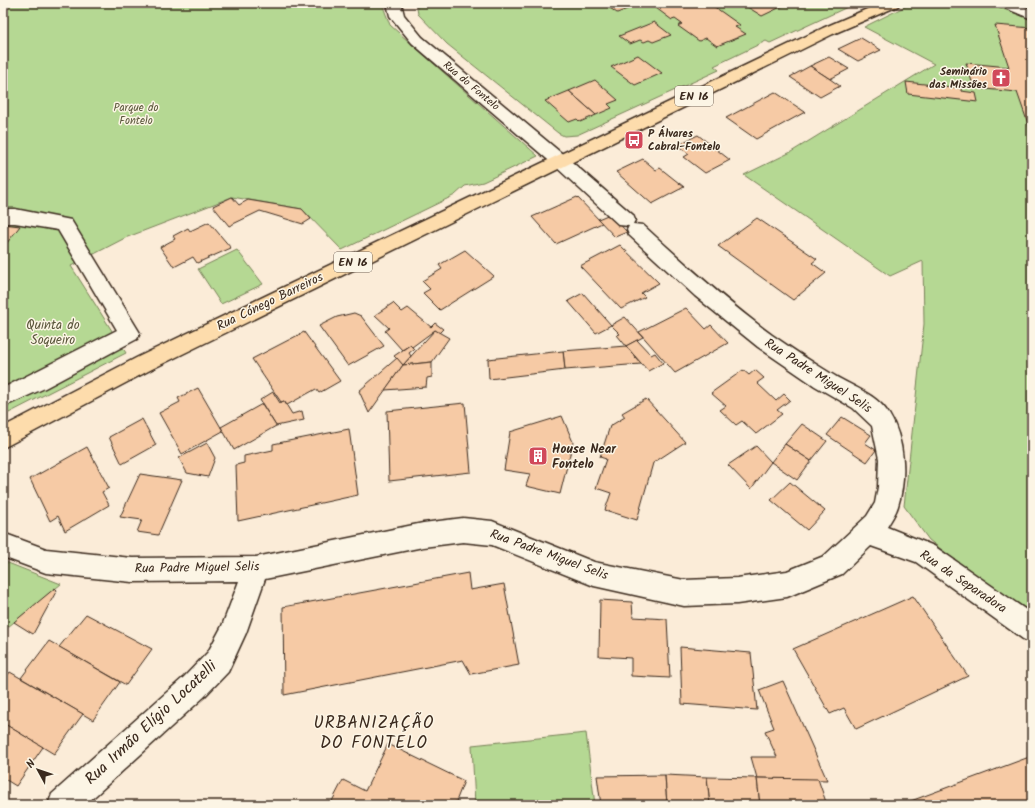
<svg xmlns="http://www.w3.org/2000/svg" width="1035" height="808" font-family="Kalam,sans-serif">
	<rect width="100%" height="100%" fill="#fbecd8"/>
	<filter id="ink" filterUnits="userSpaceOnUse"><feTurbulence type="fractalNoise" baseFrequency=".025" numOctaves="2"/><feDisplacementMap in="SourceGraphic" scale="8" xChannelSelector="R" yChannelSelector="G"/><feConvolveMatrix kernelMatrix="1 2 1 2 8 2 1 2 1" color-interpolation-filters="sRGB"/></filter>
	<g filter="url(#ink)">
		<g fill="#b5d893" stroke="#788158">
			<path d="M3 3H384V9L390 25 538 156 483 182 465 186 455 195 342 250 302 209 232 197 125 238 71 266 126 353 3 416Z"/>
			<path d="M416 3H856L770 43 766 41 714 66 719 70 577 135 564 136 558 133 447 44 418 14Z"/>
			<path d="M912 3H1032V614L1002 596 929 540 904 506 924 324 923 261 890 276 744 175 791 152 934 64 864 27Z"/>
			<path d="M237 250 263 284 221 304 198 269Z"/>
			<path d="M3 561 61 584 3 631Z"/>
			<path d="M586 733 595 805H475L472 745Z"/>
		</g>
		<g fill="#f6caa5" stroke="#3b2a1e">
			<path d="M603 3H630L635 6 617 13Z"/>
			<path d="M658 3H709L740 25 735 27 746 34 717 46 706 38 699 41 678 26 682 24 675 19 672 20 652 5Z"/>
			<path d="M741 3H785L787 4 762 16Z"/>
			<path d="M654 22 671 35 653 42 649 40 644 42 640 40 630 44 619 36Z"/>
			<path d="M995 25 1032 28V135L1017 92 974 88 966 63 1009 67Z"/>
			<path d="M861 38 881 50 858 61 838 49Z"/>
			<path d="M638 55 662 73 635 85 611 67Z"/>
			<path d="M829 57 849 69 830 79 810 66Z"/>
			<path d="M810 66 830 79 840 86 820 97 790 77Z"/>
			<path d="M595 80 618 100 608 104 612 108 596 115 569 91Z"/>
			<path d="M906 82 961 88V91L976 93 978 102 908 94Z"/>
			<path d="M569 91 596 115 580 122 577 119 569 122 545 101Z"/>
			<path d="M775 92 805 112 756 139 726 118Z"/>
			<path d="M698 135 730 160 705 173 684 157 689 154 677 145Z"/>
			<path d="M643 159 656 170 660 168 684 187 652 204 616 172Z"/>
			<path d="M232 197 239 205 248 200 302 209 311 219 303 224 260 211 229 226 213 206Z"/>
			<path d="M577 197 602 223 556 244 532 217Z"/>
			<path d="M610 214 627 232 615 237 598 219Z"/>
			<path d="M757 218 817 259 812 263 826 273 793 300 718 246Z"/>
			<path d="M209 222 231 248 197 263 193 257 174 267 160 247 175 239 173 236 188 228 190 231Z"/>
			<path d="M3 224 20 226 3 248Z"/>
			<path d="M620 245 659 283 641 293 645 297 621 309 580 266Z"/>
			<path d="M465 250 494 276 440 310 423 293 430 289 422 281 442 269 439 265Z"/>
			<path d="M583 293 611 325 596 333 568 301Z"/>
			<path d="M393 303 402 312 408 308 431 327 435 323 443 329 439 333 435 330 412 347 410 345 402 350 385 331 389 328 375 315Z"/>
			<path d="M686 308 706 329 711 325 728 343 675 373 639 332Z"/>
			<path d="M354 313 361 316 384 346 348 366 319 326 337 317Z"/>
			<path d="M625 317 643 337 626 346 617 335 620 334 611 325Z"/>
			<path d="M435 330 449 338 432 362 403 365Z"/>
			<path d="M304 332 340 381 319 393 316 389 287 405 284 401 281 402 252 359Z"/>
			<path d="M637 340 651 355 655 353 663 363 648 371 626 346Z"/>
			<path d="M410 345 414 349 409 353 411 356 403 365 394 356Z"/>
			<path d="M626 346 641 364 565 370 563 351Z"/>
			<path d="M563 351 565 370 489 379 488 359Z"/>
			<path d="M397 358 403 365 369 413 359 391Z"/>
			<path d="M432 362V377L427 378 426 387 385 390 403 365Z"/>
			<path d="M743 370 749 375 755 370 764 378 757 383 776 401 784 394 790 400 777 410 782 414 756 434 742 421 736 425 720 410 726 406 711 393Z"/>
			<path d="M198 388 223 431 182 454 159 413 180 402 178 398Z"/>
			<path d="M273 392 280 403 284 401 292 414 302 411 304 420 276 426 260 400Z"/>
			<path d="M646 399 685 442 653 463 637 520 605 510 611 493 596 488 606 459 600 457 610 426 625 417 622 413Z"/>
			<path d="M465 403 471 472 389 481 387 411Z"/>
			<path d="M262 404 276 426 234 450 221 427Z"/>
			<path d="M562 416 573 442 560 494 526 486 530 474 504 470 510 432Z"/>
			<path d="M842 417 871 435 865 443 876 450 867 462 827 435Z"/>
			<path d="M142 419 156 445 122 464 109 437Z"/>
			<path d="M802 424 827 441 811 461 785 444Z"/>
			<path d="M349 429 358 495 238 521 236 465 244 463V456L273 450V444Z"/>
			<path d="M207 443 215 458 208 477 187 473 179 458Z"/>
			<path d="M785 444 811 461 797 480 771 462Z"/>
			<path d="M756 446 771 462 751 489 728 465Z"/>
			<path d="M87 447 109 488 102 492 109 505 65 531 58 516 50 521 30 479Z"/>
			<path d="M140 474 182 480 158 535 137 532 142 520 120 517Z"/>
			<path d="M790 482 825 511 807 530 771 500Z"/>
			<path d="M468 573 470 590 504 584 519 665 471 674 463 660 284 695 283 607Z"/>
			<path d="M55 588 57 590 33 634 14 622Z"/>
			<path d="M913 596 968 676 856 729 844 708 830 714 793 649Z"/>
			<path d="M600 600 632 602 633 617 667 619 670 678 631 676V658L599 656Z"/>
			<path d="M86 614 152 649 126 685 59 647Z"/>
			<path d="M49 641 120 682 93 720 21 678Z"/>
			<path d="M680 647 751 653 757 710 682 704Z"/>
			<path d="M10 672 83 714 54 754 3 723V681Z"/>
			<path d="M783 681 827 780 757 778 751 757H777L765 731 774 728 759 690Z"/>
			<path d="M3 723 43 747 16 786 3 778Z"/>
			<path d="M388 744 464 781 455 804 457 805H330L343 780 365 791Z"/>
			<path d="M1032 756V805H900Z"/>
			<path d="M665 775 667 805H601L597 776Z"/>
			<path d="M665 775 707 777 710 805H667Z"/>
			<path d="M707 777 757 778 760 805H710Z"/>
			<path d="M757 778 818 779 827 805H760Z"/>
		</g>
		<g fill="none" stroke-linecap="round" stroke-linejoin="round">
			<defs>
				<g id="minor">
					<path d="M387 3H401L404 15 422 37 566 157 633 215 635 220 633 224 643 225C684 263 726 301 772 335 791 348 810 361 830 373 850 386 876 393 889 414 905 439 907 478 898 506 896 513 891 520 887 527L934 546 1032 614V643L1023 639 916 562 871 546 842 574 787 597 737 604 684 606 594 586 492 545 463 542 423 547 265 579 246 633 228 672 204 697 85 805H48L52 794 184 677 208 652 222 626 239 581 132 582 46 573 3 557V533L46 549 132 558 256 557 423 523 463 518 492 521 594 562 684 580 737 578 787 571 824 556 867 516 875 503 878 487 879 459 872 426 853 408 815 386 758 347 695 296 629 235 627 230 629 226 619 225 554 165 412 43 390 16Z"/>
					<path d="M998 3H1017L1032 10V19L1000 6Z"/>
					<path d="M3 209H15L71 220 140 333 137 339 45 388 3 407V388L117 330 58 230 15 223H3Z"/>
				</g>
				<path id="major" d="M881 3H900L898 6 833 34 152 369 3 448V427L138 357 823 28Z"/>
			</defs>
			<use href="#minor" stroke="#3b2a1e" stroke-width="3"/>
			<use href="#major" stroke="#3b2a1e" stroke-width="3"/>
			<use href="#minor" fill="#fcf5e5" fill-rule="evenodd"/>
			<use href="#major" fill="#fddcac" fill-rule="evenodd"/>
		</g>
	</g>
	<defs>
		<symbol id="church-square" viewBox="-11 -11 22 22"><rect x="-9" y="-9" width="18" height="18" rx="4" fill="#d1495b" stroke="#fcf5e5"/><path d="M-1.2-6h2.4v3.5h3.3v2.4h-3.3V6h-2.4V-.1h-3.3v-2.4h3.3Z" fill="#fff"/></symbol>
		<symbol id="bus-square" viewBox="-11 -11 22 22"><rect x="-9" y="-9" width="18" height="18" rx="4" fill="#d1495b" stroke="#fcf5e5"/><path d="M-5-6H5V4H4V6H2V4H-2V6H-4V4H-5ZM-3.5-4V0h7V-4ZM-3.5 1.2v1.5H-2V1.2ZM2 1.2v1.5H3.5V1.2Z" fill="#fff"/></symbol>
		<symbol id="building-square" viewBox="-11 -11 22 22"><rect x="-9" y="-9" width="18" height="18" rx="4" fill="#d1495b" stroke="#fcf5e5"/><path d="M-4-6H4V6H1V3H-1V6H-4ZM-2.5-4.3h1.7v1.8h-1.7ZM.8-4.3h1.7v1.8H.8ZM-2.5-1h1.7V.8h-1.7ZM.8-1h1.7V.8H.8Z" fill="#fff"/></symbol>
	</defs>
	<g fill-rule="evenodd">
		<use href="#church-square" x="990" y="67" width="22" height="22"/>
		<use href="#bus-square" x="623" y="129" width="22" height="22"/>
		<use href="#building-square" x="527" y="445" width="22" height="22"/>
	</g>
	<g text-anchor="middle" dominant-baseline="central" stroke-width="3" stroke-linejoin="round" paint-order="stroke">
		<g font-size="11" font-weight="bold" fill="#3b2a1e" stroke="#fcf5e5" text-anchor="end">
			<text x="987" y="72">Seminário<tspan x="987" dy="13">das Missões</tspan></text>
			<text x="648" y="134" text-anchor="start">P Álvares<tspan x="648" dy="13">Cabral-Fontelo</tspan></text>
		</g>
		<g font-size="11" fill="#3b2a1e" stroke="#fcf5e5">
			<text transform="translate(471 86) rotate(40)">Rua do Fontelo</text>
		</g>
		<g font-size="11" fill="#5a563b" stroke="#fcf5e5">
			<text x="136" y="108">Parque do<tspan x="136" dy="13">Fontelo</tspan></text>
		</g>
		<g fill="#fcf5e5" stroke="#75675a" stroke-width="1">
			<rect x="675" y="86" width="38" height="20" rx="3"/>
			<rect x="334" y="252" width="38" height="20" rx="3"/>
		</g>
		<g font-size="12" font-weight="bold" fill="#3b2a1e">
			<text x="694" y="96">EN 16</text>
			<text x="353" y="262">EN 16</text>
		</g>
		<g font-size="13" fill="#3b2a1e" stroke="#fcf5e5">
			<text transform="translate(270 302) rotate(-26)">Rua Cónego Barreiros</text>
			<text transform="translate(818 376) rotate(33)">Rua Padre Miguel Selis</text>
			<text transform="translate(549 555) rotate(20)">Rua Padre Miguel Selis</text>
			<text transform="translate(197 568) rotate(-1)">Rua Padre Miguel Selis</text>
			<text transform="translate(963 582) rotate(34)">Rua da Separadora</text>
		</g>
		<g font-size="13" fill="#5a563b" stroke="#fcf5e5">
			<text x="53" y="325">Quinta do<tspan x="53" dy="15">Soqueiro</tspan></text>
		</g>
		<g font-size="13" font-weight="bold" fill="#3b2a1e" stroke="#fcf5e5" text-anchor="start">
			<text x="552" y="449">House Near<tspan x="552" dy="15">Fontelo</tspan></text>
		</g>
		<g font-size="16" fill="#3b2a1e" stroke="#fcf5e5">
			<text transform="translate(151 723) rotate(-43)">Rua Irmão Elígio Locatelli</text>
		</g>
		<g font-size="17" letter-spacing="1" fill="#3b2a1e" stroke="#fcf5e5">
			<text x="374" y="723">URBANIZAÇÃO<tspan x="374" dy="20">DO FONTELO</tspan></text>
		</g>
	</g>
	<rect width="1035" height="808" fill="none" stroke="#fcf5e5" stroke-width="16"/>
	<rect x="8" y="8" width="1019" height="792" fill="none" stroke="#3b2a1e" stroke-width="1.5" filter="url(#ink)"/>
	<g transform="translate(38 770) rotate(310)" stroke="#fcf5e5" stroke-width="3" paint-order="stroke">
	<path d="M0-3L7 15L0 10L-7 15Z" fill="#3b2a1e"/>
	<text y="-6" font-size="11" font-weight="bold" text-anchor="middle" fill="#3b2a1e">N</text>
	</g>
</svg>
